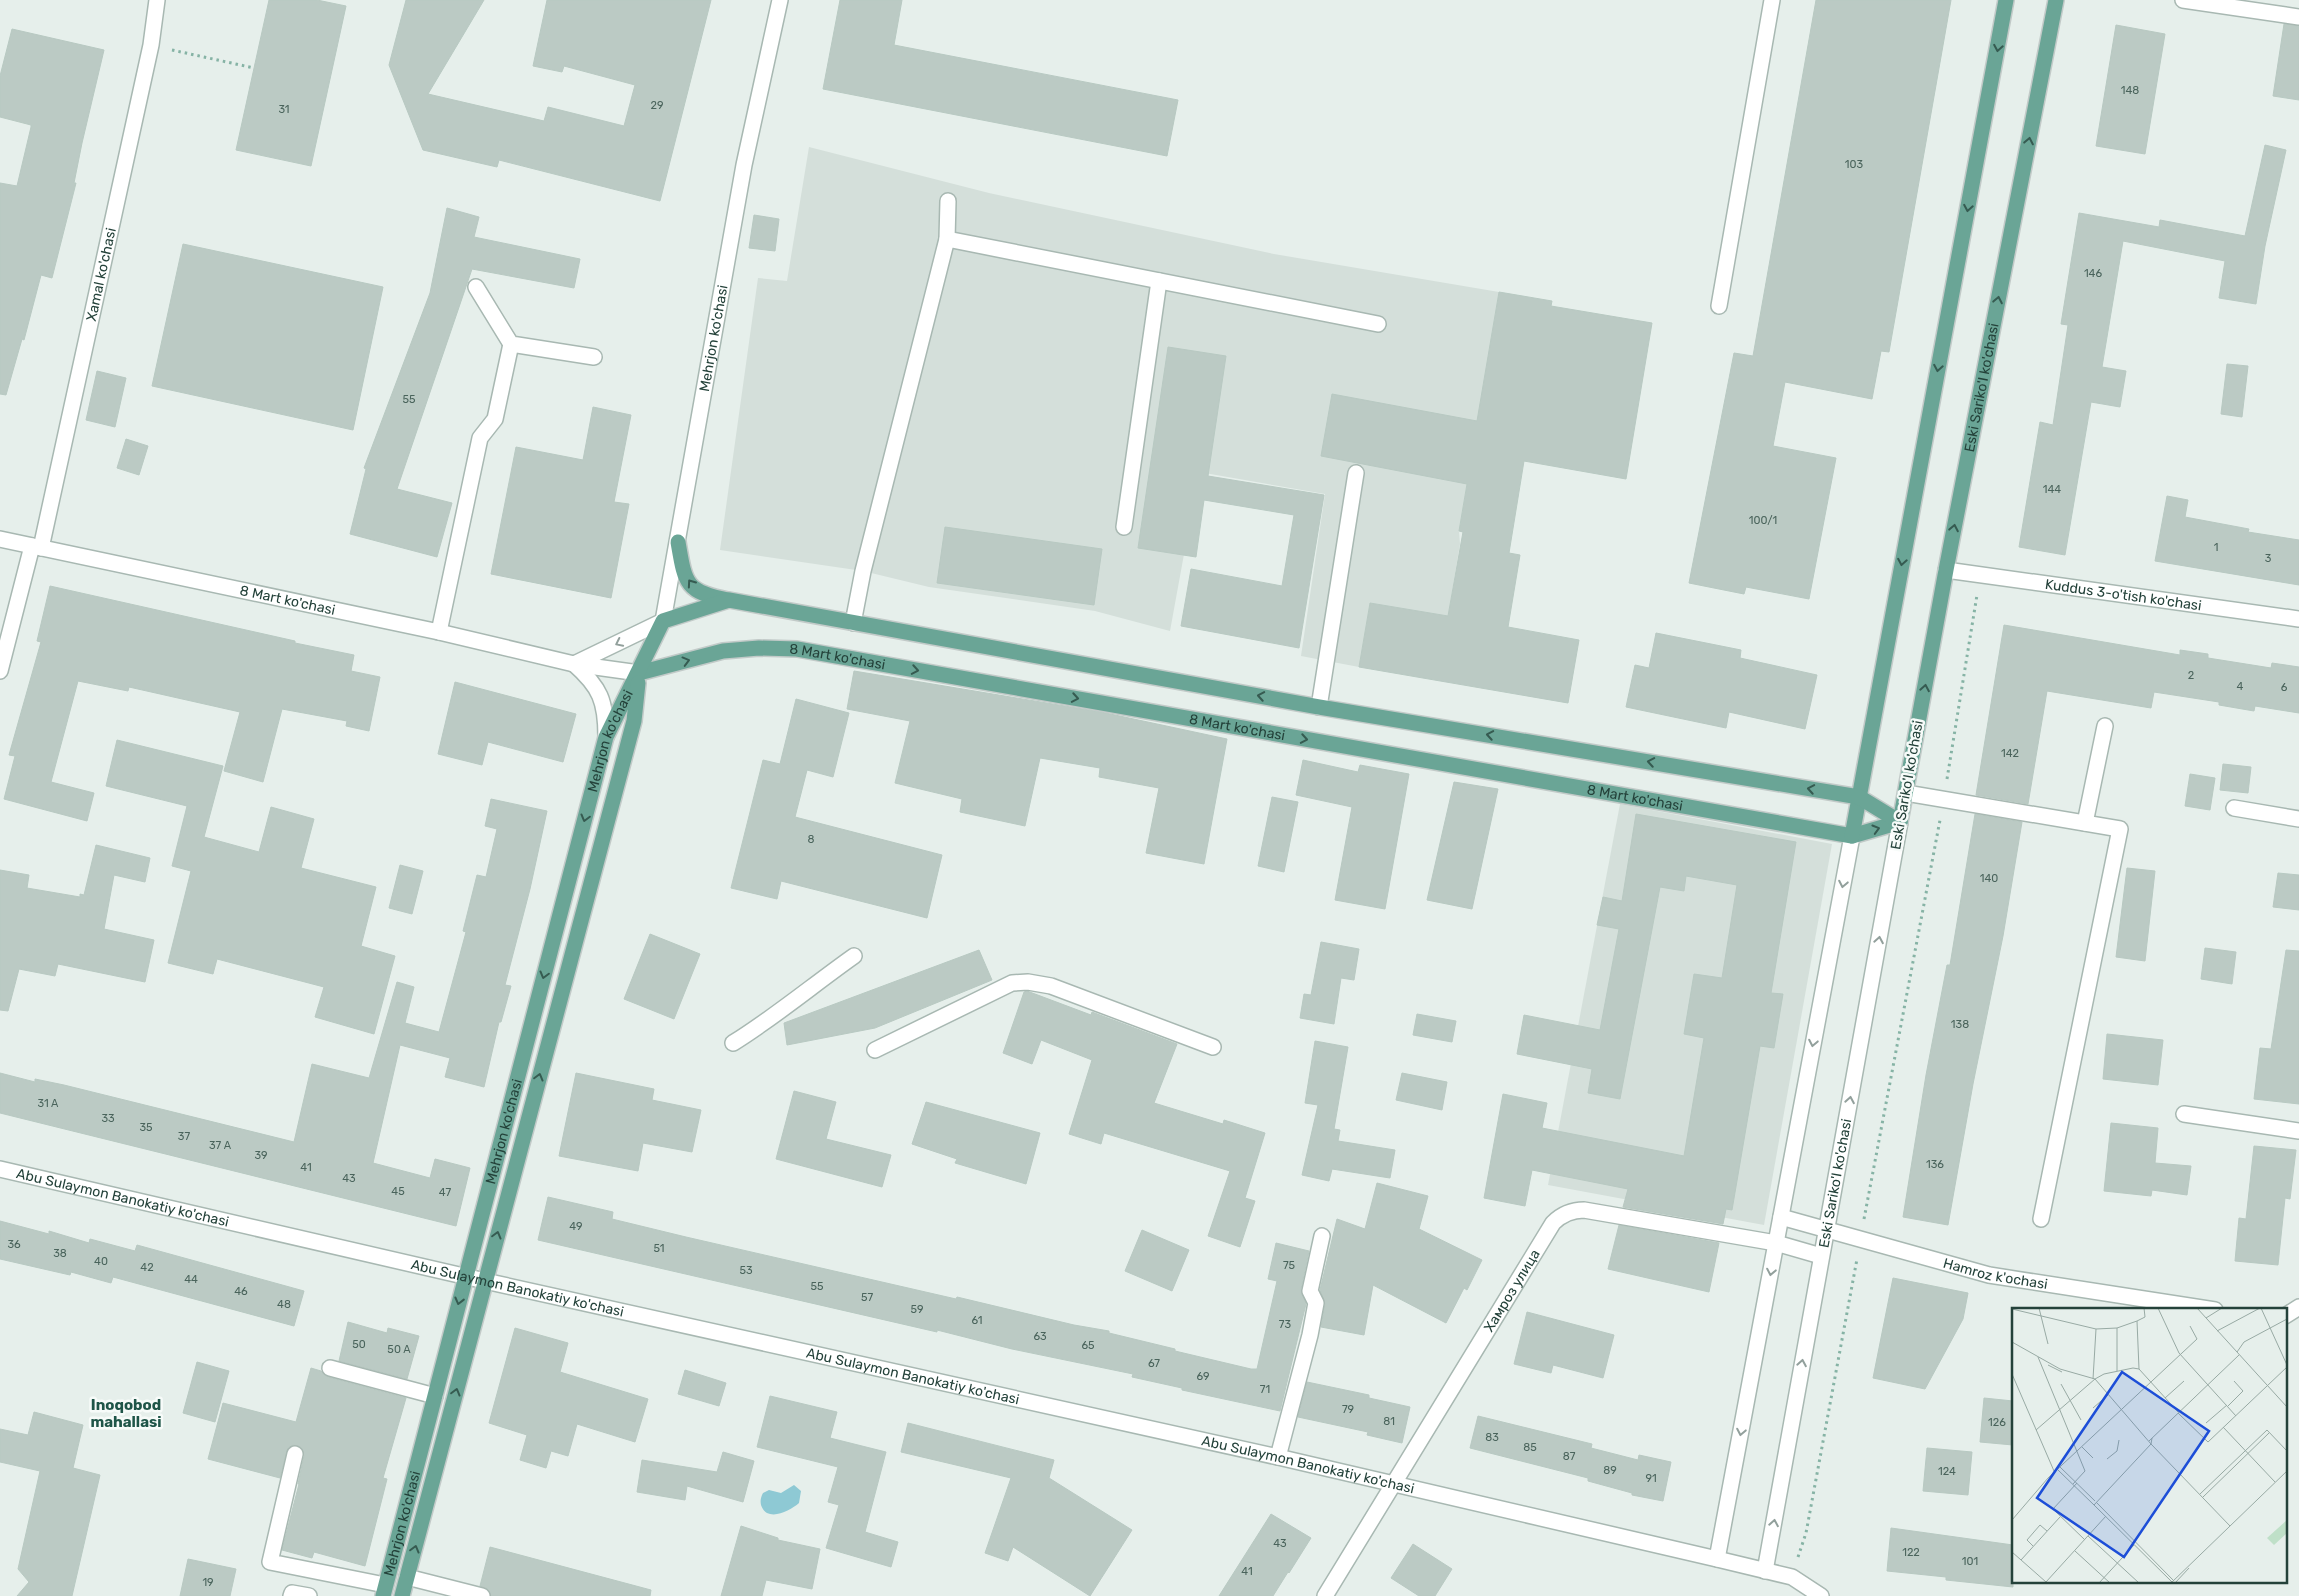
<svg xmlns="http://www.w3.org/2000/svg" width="2299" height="1596" font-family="Rubik,sans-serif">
	<rect width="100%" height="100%" fill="#e6efeb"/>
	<g fill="#d4dfda">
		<path d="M809 147 989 193 1274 254 1499 292 1459 531 1460 544 1448 616 1370 603 1359 667 1301 656 1325 494 1199 472 1170 631 1095 611 929 587 863 571 720 550 758 278 787 281Z"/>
		<path d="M1620 804 1832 844 1764 1225 1548 1185Z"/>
	</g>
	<path fill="#8ec9d4" d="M794 1485 801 1491 799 1503C790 1511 767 1523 761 1505 760 1500 761 1497 763 1493L769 1490 781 1493Z"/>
	<g fill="#bbcac4" stroke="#b8c9c2">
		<path d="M269 0H317L346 6 311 166 236 150Z"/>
		<path d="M406 0H484L428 94 544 121 548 107 624 126 635 85 564 66 562 72 533 66 547 0H711L660 201 499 160 497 167 423 150 389 65Z"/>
		<path d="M840 0H902L894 45 1178 100 1167 156 823 89Z"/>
		<path d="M1816 0H1951L1889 352 1881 351 1872 399 1785 382 1773 446 1836 458 1809 599 1746 587 1744 594 1689 583 1734 353 1753 356Z"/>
		<path d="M2284 24 2299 26V100L2273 96Z"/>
		<path d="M2116 25 2165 34 2145 154 2096 146Z"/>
		<path d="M12 29 104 50 82 143 74 183H76L52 278 41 275 24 340 22 339 6 395 0 394V183L17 186 31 127V125L0 117V76Z"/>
		<path d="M2265 145 2286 150 2265 246 2256 304 2219 298 2225 261 2123 241 2102 367 2126 371 2120 407 2091 402 2065 555 2019 547 2040 422 2053 425 2068 325 2061 324 2079 213 2159 227 2160 220 2245 236Z"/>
		<path d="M447 208 479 217 474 237 580 259 574 288 472 269 397 489 452 503 437 557 350 534 366 469 364 468 430 293Z"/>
		<path d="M754 215 779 219 775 251 749 248Z"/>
		<path d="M183 244 383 287 353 430 152 386Z"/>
		<path d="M1499 292 1552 301 1551 306 1652 323 1626 479 1524 461 1509 553 1520 555 1508 627 1579 640 1568 703 1359 667 1370 603 1448 616 1463 532 1459 531 1467 484 1321 456 1332 394 1477 421Z"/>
		<path d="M1168 347 1226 356 1208 476 1324 495 1299 648 1181 626 1191 569 1282 586 1294 515 1204 500 1196 557 1138 548Z"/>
		<path d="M2227 364 2248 366 2242 417 2221 414Z"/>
		<path d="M97 371 126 378 115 427 86 420Z"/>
		<path d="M593 407 631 415 614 502 629 504 611 598 491 574 516 447 583 460Z"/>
		<path d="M126 439 148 446 139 475 117 468Z"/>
		<path d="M2167 496 2188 500 2185 517 2249 529 2248 532 2299 540V585L2155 561Z"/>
		<path d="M945 527 1102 549 1094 605 937 583Z"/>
		<path d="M50 586 295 641V643L354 655 351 671 380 677 369 731 346 726 347 721 282 709 263 782 224 771 240 712 129 687 128 691 78 681 51 782 94 793 87 821 4 799 15 756 9 755 41 642 37 641Z"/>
		<path d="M2004 625 2180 655V650L2208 654V658L2271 668 2272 663 2299 667V713L2255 706 2254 711 2219 705V702L2154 692 2151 708 2047 691 2028 804 1976 795Z"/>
		<path d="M1656 633 1741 650 1740 658 1817 675 1805 729 1729 712 1726 728 1626 707 1635 665 1649 668Z"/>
		<path d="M854 671 1101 712 1227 739 1204 864 1146 853 1159 788 1099 777 1100 768 1040 758 1025 826 960 812 962 799 895 783 910 721 847 709Z"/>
		<path d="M455 682 576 714 563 762 488 742 482 765 438 754Z"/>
		<path d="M796 699 849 713 833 777 807 770 795 817 942 855 927 918 781 881 777 899 731 888 763 760 780 764Z"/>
		<path d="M117 740 223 766 204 837 259 852 271 807 314 819 301 868 376 887 361 946 395 956 374 1034 315 1017 324 987 217 959 213 974 168 963 191 871 172 866 187 806 106 786Z"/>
		<path d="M1303 760 1358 772 1360 765 1409 774 1385 909 1335 900 1352 807 1296 795Z"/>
		<path d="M2223 764 2251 767 2248 793 2220 790Z"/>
		<path d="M2190 774 2215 778 2210 810 2185 806Z"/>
		<path d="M1454 782 1498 789 1472 909 1427 900Z"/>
		<path d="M1272 797 1298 802 1284 872 1258 866Z"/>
		<path d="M491 799 547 811 530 889 505 985 511 986 501 1022H499L484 1087 445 1077 450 1058 400 1045 373 1163 430 1178 435 1159 470 1168 456 1226 0 1113V1073L35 1082V1079L64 1085 294 1142 312 1064 369 1078 397 982 414 987 405 1023 439 1032 466 932 463 931 477 875 486 877 497 829 485 826Z"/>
		<path d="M1636 814 1796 842 1771 993 1783 994 1774 1048 1760 1046 1732 1210 1726 1209 1723 1224 1623 1207 1628 1189 1532 1170 1525 1206 1484 1198 1503 1094 1547 1103 1542 1128 1684 1156 1704 1038 1684 1034 1694 974 1722 978 1737 885 1686 876 1684 891 1660 887 1620 1099 1588 1093 1592 1069 1517 1054 1524 1015 1600 1030 1619 929 1597 925 1603 897 1622 901Z"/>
		<path d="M1975 814 2022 822 2003 936 1973 1084 1948 1225 1903 1217 1926 1075 1947 965H1950Z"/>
		<path d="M96 845 150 858 145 882 114 875 104 929 154 940 145 982 58 964 55 976 19 969 8 1011 0 1010V870L29 875 27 888 80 897V894L84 895Z"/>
		<path d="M400 865 423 871 412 914 389 908Z"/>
		<path d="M2127 868 2155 871 2145 961 2116 957Z"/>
		<path d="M2278 873 2299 875V910L2273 907Z"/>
		<path d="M650 934 700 954 674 1019 624 999Z"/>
		<path d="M1321 942 1359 949 1354 980 1341 978 1334 1024 1300 1018 1304 994 1311 995Z"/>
		<path d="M2205 948 2236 952 2232 984 2201 979Z"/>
		<path d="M979 950 992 980 875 1028 787 1045 784 1023Z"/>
		<path d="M2286 950 2299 951V1104L2254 1099 2260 1048 2271 1049Z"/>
		<path d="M1027 991 1091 1015 1092 1012 1177 1044 1154 1103 1223 1124 1224 1120 1265 1133 1245 1198 1255 1201 1240 1247 1208 1236 1230 1171 1104 1133 1101 1144 1069 1134 1092 1060 1041 1040 1032 1064 1003 1053 1024 992Z"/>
		<path d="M1417 1014 1456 1021 1452 1042 1413 1035Z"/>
		<path d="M2107 1034 2163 1040 2158 1085 2103 1079Z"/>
		<path d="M1315 1041 1348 1047 1334 1129 1340 1130 1338 1141 1395 1150 1390 1178 1332 1169 1329 1181 1302 1175 1318 1105 1305 1103Z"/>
		<path d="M576 1073 654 1089 652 1100 701 1110 692 1152 643 1143 638 1171 559 1156Z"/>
		<path d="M1402 1073 1447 1082 1442 1110 1396 1100Z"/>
		<path d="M794 1091 836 1102 826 1139 891 1155 882 1187 776 1159Z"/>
		<path d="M926 1102 1040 1133 1026 1184 955 1163 957 1159 912 1144Z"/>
		<path d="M2111 1123 2158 1128 2155 1163 2191 1166 2187 1195 2152 1190 2151 1196 2104 1191Z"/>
		<path d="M2254 1146 2296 1150 2290 1199 2285 1198 2278 1265 2235 1261 2239 1218 2246 1219Z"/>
		<path d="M1377 1183 1428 1196 1419 1229 1482 1260 1467 1290 1464 1288 1446 1323 1373 1285 1364 1335 1321 1327 1325 1304 1320 1290 1337 1219 1365 1229Z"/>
		<path d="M548 1197 613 1212 612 1219 686 1237 956 1299 957 1297 1074 1325 1109 1331V1333L1175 1349V1351L1251 1369H1257L1277 1281 1268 1279 1276 1243 1309 1251 1301 1289 1306 1304 1280 1411 1182 1390V1388L1132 1377 1133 1374 1012 1349 937 1330V1332L538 1240Z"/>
		<path d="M0 1221 49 1234V1231L89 1243 90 1239 135 1251 137 1245 304 1291 294 1326 113 1277 111 1283 71 1272 70 1275 0 1259Z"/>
		<path d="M1619 1225 1719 1243 1709 1292 1608 1269Z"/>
		<path d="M1142 1230 1189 1250 1172 1291 1125 1271Z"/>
		<path d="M1893 1278 1968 1293 1963 1319 1925 1389 1873 1378Z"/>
		<path d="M1527 1312 1614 1335 1603 1378 1553 1365 1551 1373 1514 1364Z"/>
		<path d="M348 1322 387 1333 388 1328 419 1336 407 1379 339 1361Z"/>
		<path d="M515 1328 568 1343 560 1372 648 1399 635 1442 577 1424 568 1456 551 1451 546 1468 520 1460 527 1435 489 1423Z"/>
		<path d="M197 1362 229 1371 215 1422 183 1413Z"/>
		<path d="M311 1368 321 1371 328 1377 406 1398 383 1478 387 1479 365 1566 314 1552 312 1558 282 1550 299 1484H298L304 1456 301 1447 293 1445 288 1448 280 1478 208 1459 223 1403 296 1422Z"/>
		<path d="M685 1370 726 1383 719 1406 678 1394Z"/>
		<path d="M1307 1382 1369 1395V1398L1410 1407 1402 1443 1367 1435 1368 1432 1298 1417Z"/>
		<path d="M770 1396 837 1412 830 1438 886 1452 865 1532 898 1542 891 1567 826 1548 839 1505 828 1502 838 1467 757 1447Z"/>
		<path d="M1984 1398 2013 1401V1445L1980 1442Z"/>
		<path d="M34 1412 83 1425 73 1468 100 1475 72 1596H17L29 1582 18 1569 40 1471 0 1462V1429L28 1435Z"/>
		<path d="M1478 1416 1592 1444 1591 1448 1638 1460 1639 1455 1671 1462 1663 1501 1632 1495V1493L1588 1481V1478L1470 1448Z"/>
		<path d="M908 1423 1054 1460 1049 1478 1132 1530 1090 1596 1013 1547 1008 1561 985 1553 1011 1478 901 1452Z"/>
		<path d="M1927 1448 1972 1452 1968 1495 1923 1491Z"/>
		<path d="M723 1452 754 1461 743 1502 687 1486 685 1500 637 1492 642 1460 717 1472Z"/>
		<path d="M1271 1514 1311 1538 1289 1573 1288 1572 1273 1596H1219Z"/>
		<path d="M741 1526 778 1538V1540L820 1549 812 1589 766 1580 762 1596H721Z"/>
		<path d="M1891 1528 2013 1545V1587L1946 1580V1577L1887 1571Z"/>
		<path d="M1413 1544 1452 1569 1435 1596H1419L1391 1578Z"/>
		<path d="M490 1547 651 1590 650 1596H491L488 1589 480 1586Z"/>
		<path d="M188 1559 236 1569 230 1596H180Z"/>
	</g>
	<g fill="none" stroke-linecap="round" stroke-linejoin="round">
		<defs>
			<g id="minor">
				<path d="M2183 0 2299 17"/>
				<path d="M947 239 948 201"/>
				<path d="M476 287 511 344 594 357"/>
				<path d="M1719 306 1772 0"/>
				<path d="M1124 527 1159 281"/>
				<path id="s1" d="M0 539 439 632 574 664 639 673"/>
				<path id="s2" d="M41 548 151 45 157 0"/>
				<path id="s3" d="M1946 570 2299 619"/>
				<path d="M853 623 863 571 947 239 1378 324"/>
				<path d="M439 632 480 438 495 419 511 344"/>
				<path id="s4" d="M574 664 663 621 744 165 780 0"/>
				<path d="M574 664C600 687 606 701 606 737"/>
				<path d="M0 671 32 546"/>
				<path d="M1319 707 1356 473"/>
				<path d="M1906 793 2120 829 2041 1219"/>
				<path d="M2234 808 2299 819"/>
				<path d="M2085 823 2105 726"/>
				<path d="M733 1043C775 1017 813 985 854 956"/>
				<path d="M875 1050 1012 983 1028 982 1051 986 1213 1047"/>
				<path d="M2184 1114 2299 1131"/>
				<path id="s5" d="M0 1169 485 1281 1278 1457 1717 1559 1792 1577 1821 1596"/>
				<path id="s6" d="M1781 1217 1989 1275 2215 1310"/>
				<path d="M2285 1316 2299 1307"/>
				<path d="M330 1368 435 1396"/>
				<path d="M295 1454 270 1562 385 1585"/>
				<path d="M1278 1457 1310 1335 1316 1303 1310 1291 1322 1236"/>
				<path d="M1717 1559 1852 836"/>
				<path id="s7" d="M1765 1571 1900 822"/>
				<path d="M407 1577 482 1596"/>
				<path d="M291 1596 292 1593 309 1596"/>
				<path id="s8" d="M1325 1596 1553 1223C1562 1214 1571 1210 1584 1210L1776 1243 1821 1256"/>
			</g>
			<g id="major">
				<path d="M678 542C685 583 685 592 728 600"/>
				<path id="s9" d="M639 673 723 651 759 648 797 649 1852 836 1900 822"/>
				<path id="s10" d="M1900 822 1946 570 2056 0"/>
				<path d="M1852 836 2006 0"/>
				<path id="s11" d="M383 1596 606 737 663 621 729 600 1319 707 1859 797 1900 822"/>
				<path d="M402 1596 634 721 638 683"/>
			</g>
		</defs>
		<use href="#minor" stroke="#a8b8b2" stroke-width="18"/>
		<use href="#major" stroke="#c2cac8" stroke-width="18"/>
		<g stroke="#86b3a5" stroke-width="3" stroke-dasharray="2.5 4" stroke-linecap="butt">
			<path d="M172 50 254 68"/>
			<path d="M1947 779 1977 595"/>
			<path d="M1864 1219 1940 820"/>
			<path d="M1798 1557 1806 1533 1857 1259"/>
		</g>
		<use href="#minor" stroke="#fff" stroke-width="15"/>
		<use href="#major" stroke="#6aa596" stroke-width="15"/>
	</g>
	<defs><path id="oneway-chevron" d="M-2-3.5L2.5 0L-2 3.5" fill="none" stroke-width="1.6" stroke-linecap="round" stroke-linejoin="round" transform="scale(1.25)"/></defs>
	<g stroke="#365b51">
		<use href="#oneway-chevron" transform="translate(1998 48) rotate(100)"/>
		<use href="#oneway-chevron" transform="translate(2029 141) rotate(-79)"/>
		<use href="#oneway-chevron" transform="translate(1968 208) rotate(100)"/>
		<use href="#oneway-chevron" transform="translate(1998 300) rotate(-79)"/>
		<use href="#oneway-chevron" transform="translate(1938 368) rotate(100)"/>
		<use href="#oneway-chevron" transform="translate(1954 528) rotate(-79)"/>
		<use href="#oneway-chevron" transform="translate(1902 562) rotate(100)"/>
		<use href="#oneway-chevron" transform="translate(691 583) rotate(-125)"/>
		<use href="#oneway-chevron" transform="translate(686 661) rotate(-15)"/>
		<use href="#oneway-chevron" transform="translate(915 670) rotate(10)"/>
		<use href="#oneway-chevron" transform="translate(1925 688) rotate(-80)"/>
		<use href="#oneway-chevron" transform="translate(1261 696) rotate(-170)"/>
		<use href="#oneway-chevron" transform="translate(1075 698) rotate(10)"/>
		<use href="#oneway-chevron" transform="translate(1490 735) rotate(-170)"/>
		<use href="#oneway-chevron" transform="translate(1304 739) rotate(10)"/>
		<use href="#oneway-chevron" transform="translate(1651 762) rotate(-170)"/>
		<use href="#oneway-chevron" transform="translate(1811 789) rotate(-170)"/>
		<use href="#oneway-chevron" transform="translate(585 818) rotate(105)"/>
		<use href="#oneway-chevron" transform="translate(1876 829) rotate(-16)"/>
		<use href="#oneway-chevron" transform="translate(544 975) rotate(105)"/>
		<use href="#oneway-chevron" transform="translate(539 1077) rotate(-75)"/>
		<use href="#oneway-chevron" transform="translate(497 1235) rotate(-75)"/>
		<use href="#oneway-chevron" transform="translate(459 1301) rotate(104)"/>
		<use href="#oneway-chevron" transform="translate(456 1392) rotate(-75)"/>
		<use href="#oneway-chevron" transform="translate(415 1549) rotate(-75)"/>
	</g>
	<g stroke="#92a09c">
		<use href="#oneway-chevron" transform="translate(619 643) rotate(154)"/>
		<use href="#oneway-chevron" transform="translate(1843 884) rotate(101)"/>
		<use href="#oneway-chevron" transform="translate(1879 940) rotate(-80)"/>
		<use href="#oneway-chevron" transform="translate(1813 1043) rotate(101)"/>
		<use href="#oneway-chevron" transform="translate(1850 1100) rotate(-80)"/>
		<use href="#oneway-chevron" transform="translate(1771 1272) rotate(101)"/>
		<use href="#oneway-chevron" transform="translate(1802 1363) rotate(-80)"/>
		<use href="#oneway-chevron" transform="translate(1741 1432) rotate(101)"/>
		<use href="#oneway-chevron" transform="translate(1774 1523) rotate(-80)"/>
	</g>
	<g text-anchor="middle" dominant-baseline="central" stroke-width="5" stroke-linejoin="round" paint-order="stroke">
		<g font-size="11" fill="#4a645c">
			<text x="2130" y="90">148</text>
			<text x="657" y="105">29</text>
			<text x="284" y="109">31</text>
			<text x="1854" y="164">103</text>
			<text x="2093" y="273">146</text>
			<text x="409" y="399">55</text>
			<text x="2052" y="489">144</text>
			<text x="1763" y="520">100/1</text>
			<text x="2216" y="547">1</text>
			<text x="2268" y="558">3</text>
			<text x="2191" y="675">2</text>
			<text x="2240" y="686">4</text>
			<text x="2284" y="687">6</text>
			<text x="2010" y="753">142</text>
			<text x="811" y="839">8</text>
			<text x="1989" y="878">140</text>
			<text x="1960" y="1024">138</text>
			<text x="48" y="1103">31 A</text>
			<text x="108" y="1118">33</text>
			<text x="146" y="1127">35</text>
			<text x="184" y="1136">37</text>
			<text x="220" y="1145">37 A</text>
			<text x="261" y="1155">39</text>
			<text x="1935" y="1164">136</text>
			<text x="306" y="1167">41</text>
			<text x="349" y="1178">43</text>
			<text x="398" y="1191">45</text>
			<text x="445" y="1192">47</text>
			<text x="576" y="1226">49</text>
			<text x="14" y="1244">36</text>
			<text x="659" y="1248">51</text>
			<text x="60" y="1253">38</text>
			<text x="101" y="1261">40</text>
			<text x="1289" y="1265">75</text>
			<text x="147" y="1267">42</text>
			<text x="746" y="1270">53</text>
			<text x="191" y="1279">44</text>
			<text x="817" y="1286">55</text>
			<text x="241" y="1291">46</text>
			<text x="867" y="1297">57</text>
			<text x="284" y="1304">48</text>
			<text x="917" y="1309">59</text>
			<text x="977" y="1320">61</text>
			<text x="1285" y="1324">73</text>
			<text x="1040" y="1336">63</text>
			<text x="359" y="1344">50</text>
			<text x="1088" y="1345">65</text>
			<text x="399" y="1349">50 A</text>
			<text x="1154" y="1363">67</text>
			<text x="1203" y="1376">69</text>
			<text x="1265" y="1389">71</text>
			<text x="1348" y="1409">79</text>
			<text x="1389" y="1421">81</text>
			<text x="1997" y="1422">126</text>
			<text x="1492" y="1437">83</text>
			<text x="1530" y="1447">85</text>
			<text x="1569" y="1456">87</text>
			<text x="1610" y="1470">89</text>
			<text x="1947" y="1471">124</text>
			<text x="1651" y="1478">91</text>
			<text x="1280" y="1543">43</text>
			<text x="1911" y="1552">122</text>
			<text x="1970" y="1561">101</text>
			<text x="1247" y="1571">41</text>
			<text x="208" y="1582">19</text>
		</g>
		<g font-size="14" fill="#24423a" stroke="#f7fbf9">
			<text stroke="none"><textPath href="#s2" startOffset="280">Xamal ko'chasi</textPath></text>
			<text stroke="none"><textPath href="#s4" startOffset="386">Mehrjon ko'chasi</textPath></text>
			<text stroke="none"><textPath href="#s10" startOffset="442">Eski Sariko'l ko'chasi</textPath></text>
			<text stroke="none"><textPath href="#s3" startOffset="179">Kuddus 3-o'tish ko'chasi</textPath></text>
			<text stroke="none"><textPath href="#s1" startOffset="294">8 Mart ko'chasi</textPath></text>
			<text stroke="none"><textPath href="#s9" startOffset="202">8 Mart ko'chasi</textPath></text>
			<text stroke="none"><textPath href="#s9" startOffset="608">8 Mart ko'chasi</textPath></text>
			<text stroke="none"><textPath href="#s11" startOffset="885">Mehrjon ko'chasi</textPath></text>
			<text transform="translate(1907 785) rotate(-80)">Eski Sariko'l ko'chasi</text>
			<text stroke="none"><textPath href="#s9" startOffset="1012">8 Mart ko'chasi</textPath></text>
			<text stroke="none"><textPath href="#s11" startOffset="480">Mehrjon ko'chasi</textPath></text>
			<text stroke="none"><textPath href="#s7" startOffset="394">Eski Sariko'l ko'chasi</textPath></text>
			<text stroke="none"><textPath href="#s5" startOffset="126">Abu Sulaymon Banokatiy ko'chasi</textPath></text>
			<text stroke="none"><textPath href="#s6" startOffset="222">Hamroz k'ochasi</textPath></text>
			<text stroke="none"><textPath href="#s5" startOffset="531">Abu Sulaymon Banokatiy ko'chasi</textPath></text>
			<text stroke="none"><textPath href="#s8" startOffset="358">Хамроз улица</textPath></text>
			<text stroke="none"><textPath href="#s5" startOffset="936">Abu Sulaymon Banokatiy ko'chasi</textPath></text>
			<text stroke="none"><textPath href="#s5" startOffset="1341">Abu Sulaymon Banokatiy ko'chasi</textPath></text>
			<text stroke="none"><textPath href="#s11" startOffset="75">Mehrjon ko'chasi</textPath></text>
		</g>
		<g font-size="15" font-weight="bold" fill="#1f5548" stroke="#f7fbf9">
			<text x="126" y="1405">Inoqobod<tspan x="126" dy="17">mahallasi</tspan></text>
		</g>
	</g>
	<g transform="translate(2012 1308)">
		<rect width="275" height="275" fill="#e6efeb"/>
		<path d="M275 212V225L262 237 255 230Z" fill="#bfe0c8"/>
		<path fill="none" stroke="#98aaa4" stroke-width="1" d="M27 0 36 36M146 0 167 45 224 108M185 0 275 99M249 0 275 57M0 1 84 21 105 20 125 13 133 9 132 0M194 10 210 0M125 13 127 61M105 20V63M205 23 248 0M0 34 48 61 83 71 139 136 82 197M225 44 232 34 275 11M26 49 73 163 61 176M36 57 50 64M0 66 42 163M81 71 84 21M49 76 69 112M153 90 172 73M216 98 231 83 222 73M81 100 96 87M166 105 196 134 275 59M194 115 215 97M211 119 263 174M24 122 83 71 92 66 121 60 127 61 166 104M140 130 139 136 218 218M137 133 227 47M70 139 81 150M95 151 105 143 107 132M48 159 83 193M46 162 82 197M65 175 41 201 73 232M188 186 255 122 275 143M191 189 257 125M84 194 162 273M82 197 160 274M0 212 36 170 185 31 178 18M76 228 127 275M21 238 15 232 28 217 35 223M63 243 98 275M0 244 34 274M9 252 48 209M34 274 94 208M87 275 122 237M159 275 275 163M163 275 177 260"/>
		<path fill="#1d4ed8" fill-opacity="0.15" stroke="#1d4ed8" stroke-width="2.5" d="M110 64 197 123 112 249 25 190Z"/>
		<rect width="275" height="275" fill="none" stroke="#24423a" stroke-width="2.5"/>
	</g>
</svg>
